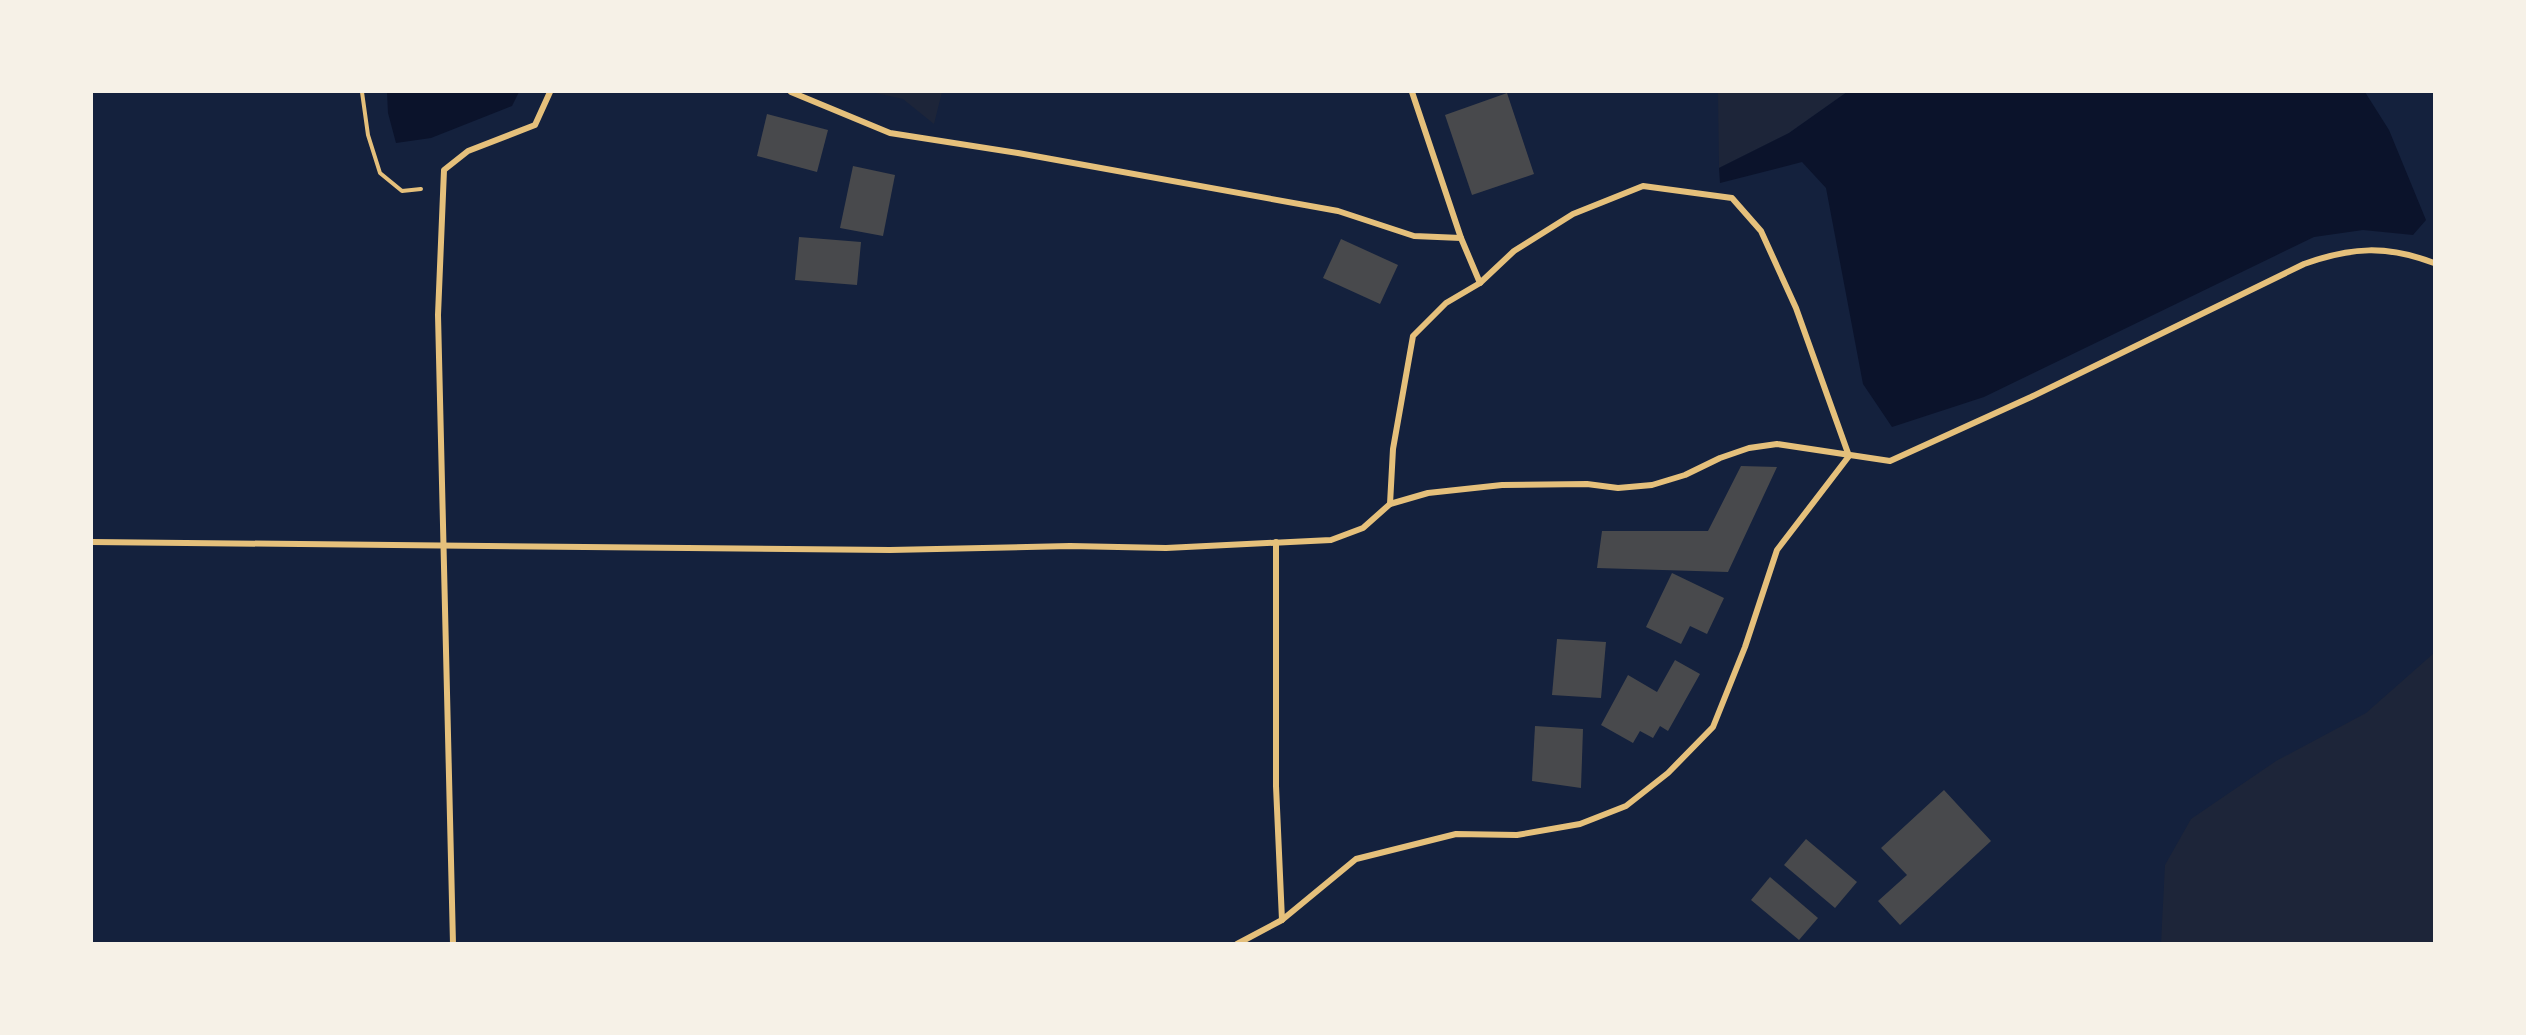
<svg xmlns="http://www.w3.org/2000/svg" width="2526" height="1035" font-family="'PT Sans',sans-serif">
	<rect width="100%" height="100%" fill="#14213d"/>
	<g fill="#1d2539">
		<path d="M871 92H942L934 124 903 99Z"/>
		<path d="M1718 92H1847L1789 133 1719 168Z"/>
		<path d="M2434 653V943H2161L2165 865 2191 819 2276 761 2366 713Z"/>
	</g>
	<g fill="#0b132b">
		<path d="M387 92H519L512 106 431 138 396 143 388 113Z"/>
		<path d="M1847 92H2365L2389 130 2426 220 2413 235 2363 230 2314 237 1984 397 1892 427 1863 384 1826 188 1802 162 1720 183 1719 168 1789 133Z"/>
	</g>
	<g fill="#48494c">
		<path d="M1507 93 1534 174 1472 195 1445 115Z"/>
		<path d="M767 114 828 130 817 172 757 156Z"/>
		<path d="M853 166 895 175 883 236 840 228Z"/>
		<path d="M799 237 861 242 857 285 795 280Z"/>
		<path d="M1341 239 1398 265 1380 304 1323 278Z"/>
		<path d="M1741 466 1777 467 1728 572 1597 568 1602 531H1708Z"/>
		<path d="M1672 573 1724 598 1707 634 1690 626 1681 644 1646 627Z"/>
		<path d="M1557 639 1606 642 1601 698 1552 695Z"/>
		<path d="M1675 660 1700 674 1668 731 1660 726 1653 738 1640 731 1633 743 1601 725 1628 675 1657 692Z"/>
		<path d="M1535 726 1583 729 1581 788 1532 781Z"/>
		<path d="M1944 790 1991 841 1900 925 1878 901 1907 875 1881 848Z"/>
		<path d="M1806 839 1857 882 1835 908 1784 865Z"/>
		<path d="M1770 877 1818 918 1799 940 1751 900Z"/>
	</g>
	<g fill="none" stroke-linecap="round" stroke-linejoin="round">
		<path stroke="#e5c07b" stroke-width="4" d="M362 92 368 135 380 173 402 191 421 189"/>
		<g stroke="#e5c07b" stroke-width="6">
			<path d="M791 92 890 133 1018 153 1338 211 1414 236 1461 238 1480 283"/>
			<path d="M1412 92 1461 238"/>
			<path d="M1390 504 1428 493 1502 485 1587 484 1618 488 1652 485 1685 475 1720 458 1749 448 1777 444 1890 461 2031 397 2304 264C2351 247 2387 245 2434 263"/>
			<path d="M92 542 890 550 1070 546 1166 548 1331 540 1363 528 1390 504 1393 449 1413 336 1446 303 1480 283 1514 251 1573 214 1643 186 1732 198 1761 231 1796 308 1849 456 1777 550 1745 647 1713 727 1668 773 1626 806 1580 824 1517 835 1456 834 1356 859 1282 920 1237 944"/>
			<path d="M1276 542V786L1282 920"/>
			<path d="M453 944 438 315 444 170 468 151 535 125 550 92"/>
		</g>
	</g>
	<rect width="2526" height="1035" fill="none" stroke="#f6f1e7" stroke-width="186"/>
</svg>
